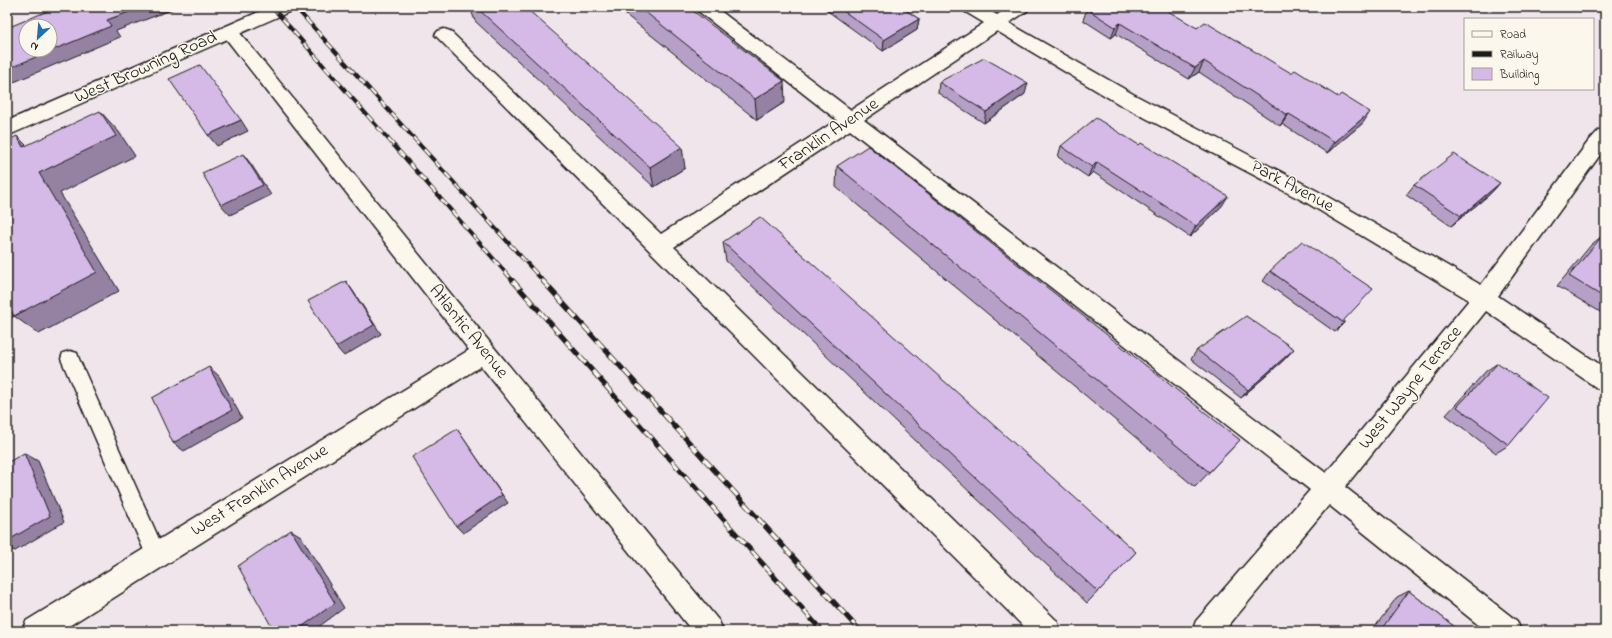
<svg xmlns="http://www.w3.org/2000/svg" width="1612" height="638" font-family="'Indie Flower',sans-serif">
	<rect width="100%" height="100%" fill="#f0e5eb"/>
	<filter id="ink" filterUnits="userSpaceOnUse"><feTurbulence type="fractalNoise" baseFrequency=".025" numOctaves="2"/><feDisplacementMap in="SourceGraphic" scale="8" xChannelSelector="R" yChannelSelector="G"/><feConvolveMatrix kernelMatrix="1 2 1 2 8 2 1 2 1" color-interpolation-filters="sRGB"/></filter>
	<g filter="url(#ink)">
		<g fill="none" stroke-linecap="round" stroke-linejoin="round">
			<defs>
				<path id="lane" d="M70 351 77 353 79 359 163 548 167 555 163 562 156 565 149 562 61 359 63 353Z"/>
				<g id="street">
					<path d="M696 7H715L851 110 984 23 964 11 962 7H983L997 15 1009 7H1029L1027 11 1009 23 1133 94 1321 193 1481 285 1588 142 1598 131 1605 129V148L1498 296 1605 368V391L1597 388 1486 311 1345 487 1517 621 1521 631H1486L1329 505 1224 631H1192L1196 621 1310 490 850 130 674 247 1057 621 1061 631H1028L435 35 438 31 444 29 450 31 661 234 837 120 698 11ZM997 31 1119 104 1307 203 1469 300 1326 473 864 120Z"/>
					<path d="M230 26 236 28 492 345 719 621 723 631H692L481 366 61 631H22L26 621 469 350 224 36 221 32 224 28Z"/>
				</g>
				<path id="secondary" d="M270 7H293L291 11 7 136V121Z"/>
			</defs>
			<use href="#lane" stroke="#1c1c1c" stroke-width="3"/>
			<use href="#street" stroke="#1c1c1c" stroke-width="3"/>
			<use href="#secondary" stroke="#1c1c1c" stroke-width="3"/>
			<use href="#lane" fill="#fbf7ec" fill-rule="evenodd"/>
			<use href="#street" fill="#fbf7ec" fill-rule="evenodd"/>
			<use href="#secondary" fill="#fbf7ec" fill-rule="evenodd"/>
			<defs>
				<g id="rail-far1">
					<path d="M272 7 514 282"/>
					<path d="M295 7 544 282"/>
				</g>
				<g id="rail">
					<path d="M513 281 822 631"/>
					<path d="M543 281 860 631"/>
				</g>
			</defs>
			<use href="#rail-far1" stroke="#1c1c1c" stroke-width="4"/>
			<use href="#rail" stroke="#1c1c1c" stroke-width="5"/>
			<use href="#rail-far1" stroke="#fbf7ec" stroke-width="2.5" stroke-dasharray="8" stroke-linecap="butt"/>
			<use href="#rail" stroke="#fbf7ec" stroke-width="3.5" stroke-dasharray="10" stroke-linecap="butt"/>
		</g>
		<g fill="#b7a0c8" stroke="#1c1c1c">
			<path d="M470 7H525L685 168 654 187 475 21Z"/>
			<path d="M616 7H688L785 102 757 120Z"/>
			<path d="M822 7H901L919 19 917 30 883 51Z"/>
			<path d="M1087 9 1197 28 1363 123 1327 153 1282 124 1280 126 1199 72 1189 79 1116 34 1111 38 1083 20Z"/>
			<path d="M939 82 1025 94 984 123 938 93Z"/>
			<path d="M1139 145 1222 206 1190 237 1093 172 1088 177 1058 157 1061 146Z"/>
			<path d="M837 166 1240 440 1195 487 836 187Z"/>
			<path d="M1500 183 1490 194 1451 226 1406 195 1414 185Z"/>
			<path d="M1603 235 1605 236V311L1602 313 1557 286 1591 245Z"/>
			<path d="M723 242 1136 552 1087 603 726 261Z"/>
			<path d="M1270 271 1344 323 1335 332 1263 281Z"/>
			<path d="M1197 350 1286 358 1241 398 1191 359Z"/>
			<path d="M1498 363 1509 445 1496 453 1446 415 1486 371Z"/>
			<path d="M1409 591 1460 631H1372L1397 597Z"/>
		</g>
		<g fill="#9582a2" stroke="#1c1c1c">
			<path d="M142 7H171L173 9 116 31 120 37 7 85V69L107 20Z"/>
			<path d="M919 19 917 30 883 51 884 40Z"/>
			<path d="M1120 23 1116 34 1111 38 1115 27Z"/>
			<path d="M1204 61 1199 72 1189 79 1195 68Z"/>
			<path d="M784 81 785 102 757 120 755 99Z"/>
			<path d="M1028 83 1025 94 984 123 986 112Z"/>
			<path d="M100 111 119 132 135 156 60 193 119 291 39 334 14 316 39 173Z"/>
			<path d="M1370 112 1363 123 1327 153 1335 142Z"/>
			<path d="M1289 114 1282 124 1280 126 1287 115Z"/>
			<path d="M241 120 248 131 217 146 208 135Z"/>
			<path d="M17 136 38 157 23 147Z"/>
			<path d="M682 147 685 168 654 187 650 167Z"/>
			<path d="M243 154 251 164 271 195 230 215 221 205Z"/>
			<path d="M1097 162 1093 172 1088 177 1092 167Z"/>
			<path d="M1500 183 1490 194 1451 226 1461 216Z"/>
			<path d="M1228 196 1222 206 1190 237 1196 226Z"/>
			<path d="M346 281 353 291 381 334 344 356 336 347Z"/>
			<path d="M7 296 26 310 7 320Z"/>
			<path d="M1294 349 1286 358 1241 398 1248 390Z"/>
			<path d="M209 367 219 376 242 418 184 451 173 443Z"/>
			<path d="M457 429 508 503 463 533 456 526Z"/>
			<path d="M24 453 38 461 64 522 15 551 7 548V541Z"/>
			<path d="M291 530 301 536 344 608 313 631H296Z"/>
		</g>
		<g fill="#d5bae8" stroke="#1c1c1c" fill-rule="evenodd">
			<path d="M54 7H142L107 20 111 26 7 69V28L55 8ZM26 26H50V50H26Z"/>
			<path d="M476 7H525L682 147 650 167Z"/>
			<path d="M639 7H688L784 81 755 99Z"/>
			<path d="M838 7H901L919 19 884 40Z"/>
			<path d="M1090 7H1161L1197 28 1205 22 1291 73 1295 70 1338 97 1341 94 1370 112 1335 142 1289 114 1287 115 1204 61 1195 68 1120 23 1115 27 1087 9Z"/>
			<path d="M984 58 1028 83 986 112 939 82Z"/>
			<path d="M200 65 241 120 208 135 169 79Z"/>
			<path d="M100 111 116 136 39 173 97 272 14 316 7 302V141L17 136 23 147Z"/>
			<path d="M1096 118 1139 145 1141 143 1228 196 1196 226 1097 162 1092 167 1061 146Z"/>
			<path d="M868 146 1240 440 1209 472 837 166Z"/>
			<path d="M243 154 263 185 221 205 202 173Z"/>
			<path d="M1454 154 1500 183 1461 216 1414 185Z"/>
			<path d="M760 217 1136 552 1098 592 723 242Z"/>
			<path d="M1603 235 1605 236V298L1569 276Z"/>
			<path d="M1302 241 1373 289 1344 320V323L1270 271Z"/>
			<path d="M346 281 374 325 336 347 308 301Z"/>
			<path d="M1246 316 1294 349 1248 390 1197 350Z"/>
			<path d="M1498 363 1548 398 1509 445 1457 407Z"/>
			<path d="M209 367 232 410 173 443 152 398Z"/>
			<path d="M457 429 502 495 456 526 412 457Z"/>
			<path d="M24 453 50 516 7 541V463Z"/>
			<path d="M291 530 335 603 296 631H274L238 566Z"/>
			<path d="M1409 591 1460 631H1380Z"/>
		</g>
	</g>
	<g text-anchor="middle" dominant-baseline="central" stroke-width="3" stroke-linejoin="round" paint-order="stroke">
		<g font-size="18" fill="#1c1c1c" stroke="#fbf7ec">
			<text transform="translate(146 68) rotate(-24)">West Browning Road</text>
			<text transform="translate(829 135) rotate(-34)">Franklin Avenue</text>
			<text transform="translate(1292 187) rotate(28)">Park Avenue</text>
			<text transform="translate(468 332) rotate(51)">Atlantic Avenue</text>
			<text transform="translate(1411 388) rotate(-51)">West Wayne Terrace</text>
			<text transform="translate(260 491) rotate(-32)">West Franklin Avenue</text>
		</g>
	</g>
	<rect width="1612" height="638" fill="none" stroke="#fbf7ec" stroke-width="24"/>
	<rect x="12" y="12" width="1588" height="614" fill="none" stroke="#1c1c1c" stroke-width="1.5" filter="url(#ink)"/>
	<rect x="1464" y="18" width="130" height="72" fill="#fbf7ec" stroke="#a29f99"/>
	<rect x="1472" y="31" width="20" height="6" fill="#fbf7ec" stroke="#a29f99"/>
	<text x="1500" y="38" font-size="12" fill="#1c1c1c">Road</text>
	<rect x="1472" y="51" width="20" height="6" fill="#1c1c1c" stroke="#a29f99"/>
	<text x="1500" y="58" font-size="12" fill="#1c1c1c">Railway</text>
	<rect x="1472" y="68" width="20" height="12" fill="#d5bae8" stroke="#a29f99"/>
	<text x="1500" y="78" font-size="12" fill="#1c1c1c">Building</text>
	<g transform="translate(38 38) rotate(206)"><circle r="19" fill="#fbf7ec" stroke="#a29f99"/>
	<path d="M0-3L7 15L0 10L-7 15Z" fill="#1f6fb2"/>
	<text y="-6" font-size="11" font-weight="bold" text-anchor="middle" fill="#1c1c1c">N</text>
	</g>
</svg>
